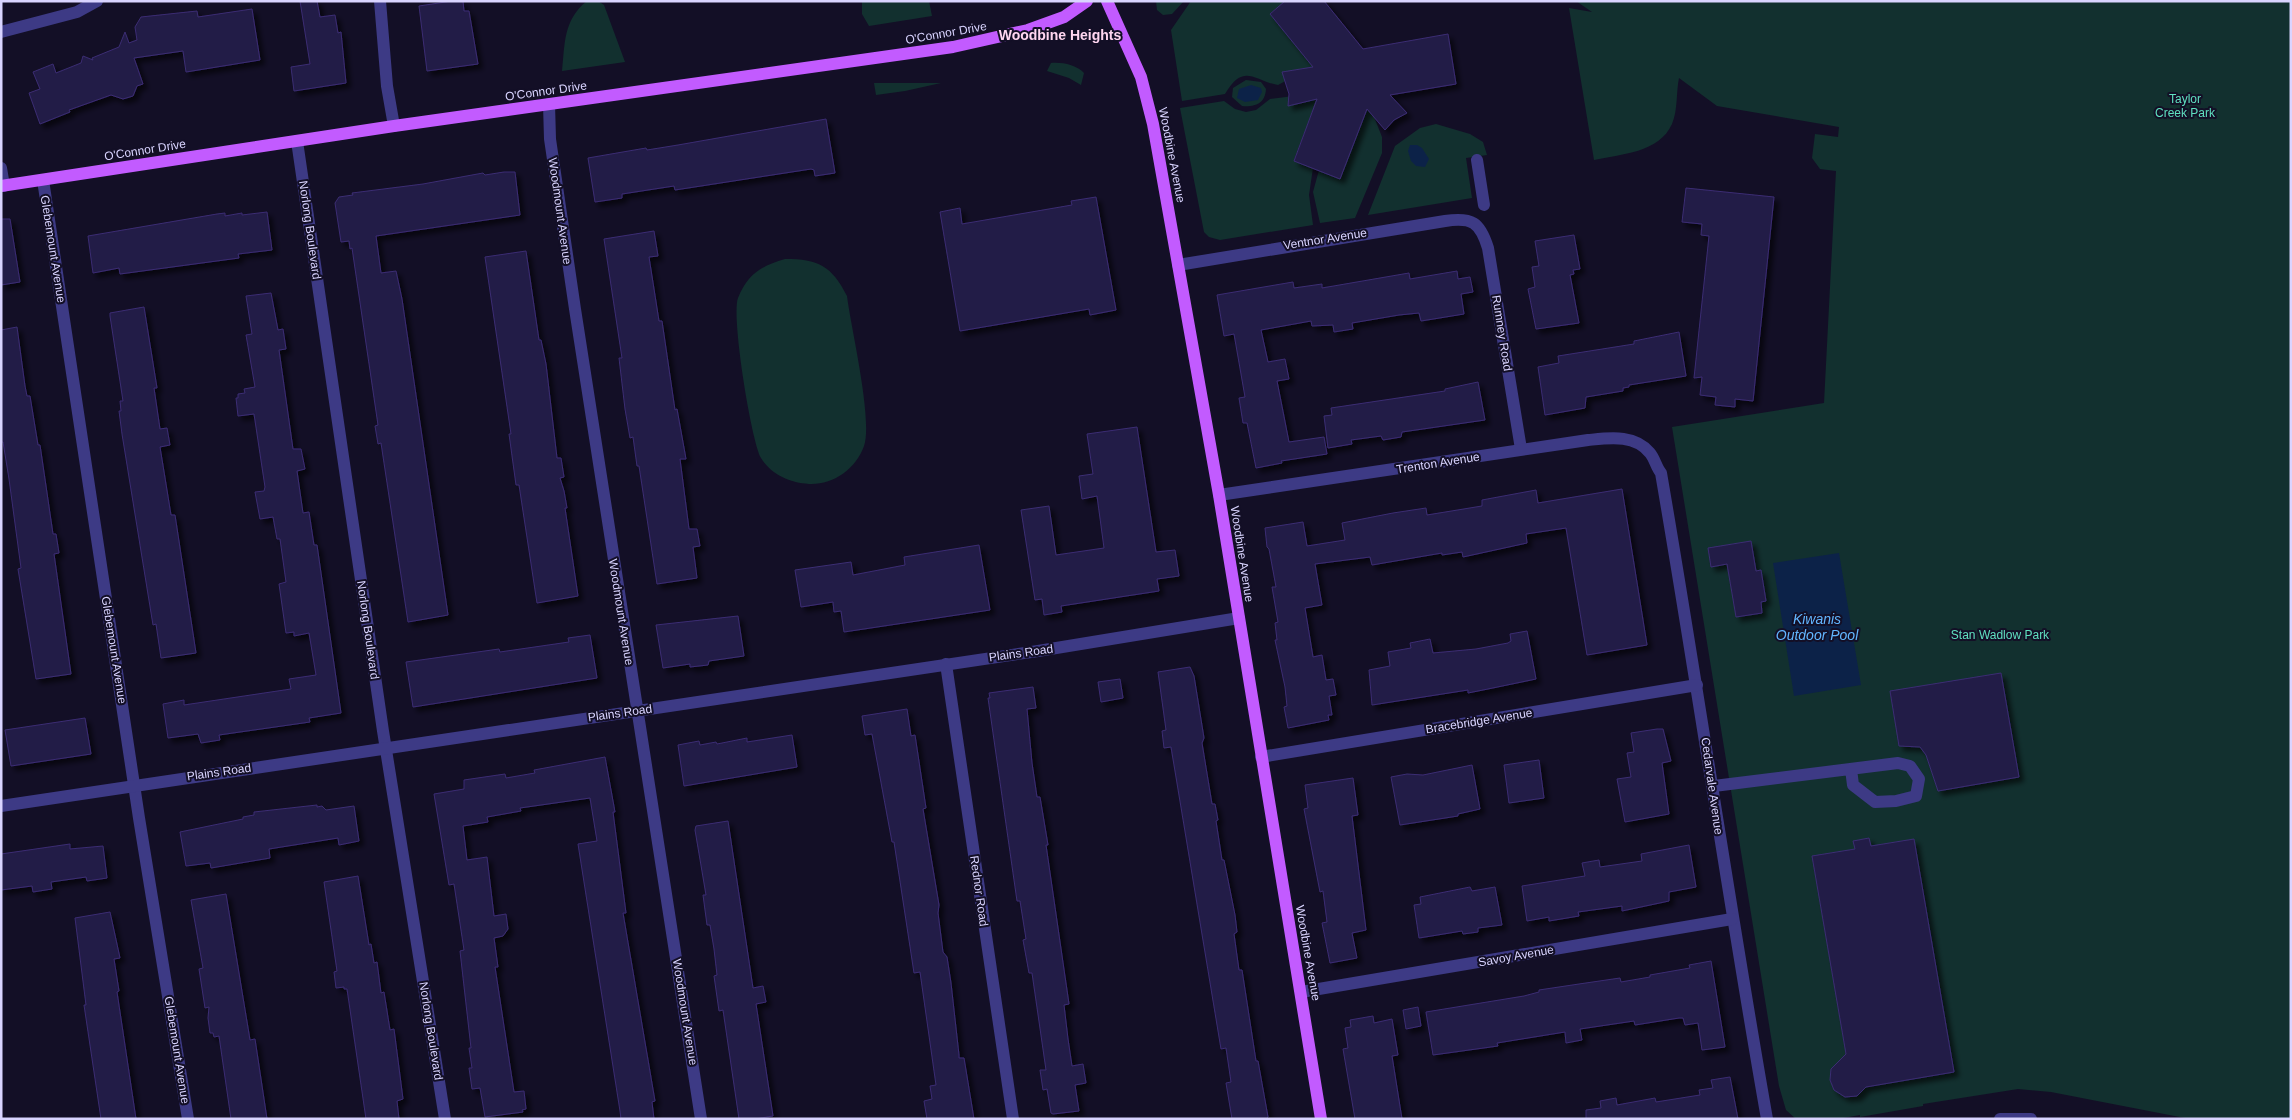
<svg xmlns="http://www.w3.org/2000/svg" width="2292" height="1120" font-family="Arial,sans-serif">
	<defs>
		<filter id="shadow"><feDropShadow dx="4.5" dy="4.5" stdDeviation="2.5" flood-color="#0009"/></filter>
	</defs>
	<rect width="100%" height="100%" fill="#130f26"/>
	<g fill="#12302f">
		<path d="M587 1H598L604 5 625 62 562 71C565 44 563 20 587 1Z"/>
		<path d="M862 1H929L932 16 869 26 862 14Z"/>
		<path d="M1156 1H1184L1172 14 1163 15 1157 10Z"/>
		<path d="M1191 1H1285L1270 14 1321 76 1291 78 1278 85C1254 81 1244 62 1225 94L1182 101 1171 30Z"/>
		<path d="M1576 1H2291V1119H2190L2051 1092 2018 1089 1923 1104V1106L1860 1117V1115L1838 1119H1796L1786 1110 1779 1086 1672 427 1824 403 1836 171 1820 169 1812 158 1815 134 1838 137 1839 127 1717 106 1679 78C1676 92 1678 110 1672 124 1659 153 1621 154 1594 160L1569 8 1592 12Z"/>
		<path d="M1051 63C1062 62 1077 65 1084 73L1081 85 1069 78 1047 71Z"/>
		<path d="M1246 80 1261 82 1266 89C1265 104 1255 107 1242 106L1232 97 1233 88Z"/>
		<path d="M874 83H941L905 91 876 95Z"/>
		<path d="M1322 86 1294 160 1313 168 1309 195 1313 225 1220 240 1209 237 1204 232 1180 108 1224 101 1235 109 1246 112 1256 110 1270 99 1310 94Z"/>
		<path d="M1369 104 1382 137V153L1355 218 1320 223 1313 192 1319 170 1340 178Z"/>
		<path d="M1436 124 1470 134 1483 142 1487 155 1466 158 1472 198 1368 215 1395 146 1420 128Z"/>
		<path d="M785 259C818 259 832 266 847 296 851 328 873 420 864 446 856 469 833 485 809 484 791 483 771 475 761 458 751 439 731 316 738 298 748 274 761 266 785 259Z"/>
	</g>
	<g fill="#0c2248">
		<path d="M1251 85 1261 88 1262 92 1258 100 1245 102 1237 98 1239 89Z"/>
		<path d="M1410 145H1417L1422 148 1429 159 1425 167 1416 166 1411 161 1408 151Z"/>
		<path d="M1839 553 1861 685 1794 696 1773 563Z"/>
	</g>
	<g fill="#241b47" stroke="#3b2d73" filter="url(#shadow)">
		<path d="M300 1H317L320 17 335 15 338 33 341 32 346 83 294 91 291 67 310 64Z"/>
		<path d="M452 1H463L464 11H469L478 64 427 71 419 6Z"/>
		<path d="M1285 1H1324L1363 49 1448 34 1456 84 1390 95 1407 113 1394 120 1385 130 1367 109 1340 179 1294 161 1317 99 1288 106 1289 94 1282 72 1313 67 1270 14Z"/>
		<path d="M252 9 260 60 186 72 183 51 134 58 143 84 137 86 133 96 123 99 111 95 69 110 70 112 40 124 29 93 40 89 33 72 53 64 56 73 81 63 83 56 93 60 92 58 119 47 125 32 129 43 137 40 135 27 141 17 197 11 198 17Z"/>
		<path d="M826 119 835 173 815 176 814 170 811 169 675 190 674 186 622 194V198L595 202 588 158 646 148 647 150 678 145Z"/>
		<path d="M504 172H515L520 215 376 236 381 273 396 271 402 299 448 615 408 622 381 443 378 444 375 426 378 425 352 248 350 249 349 241 341 242 335 203 339 197 353 195 352 193 423 184 483 173 485 175Z"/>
		<path d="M1686 188 1774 197 1753 401 1735 399V407L1715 405 1716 397 1700 395 1702 377 1694 378 1709 236 1701 235 1702 224 1682 222Z"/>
		<path d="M1096 197 1116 310 1090 315 1089 309 960 331 940 212 960 208 962 224 1072 205 1071 201Z"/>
		<path d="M267 212 272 250 238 254 239 258 120 274 119 268 93 273 88 236 217 214 225 213V216L242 213V215Z"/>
		<path d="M1 219H10L20 282 1 285Z"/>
		<path d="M654 231 658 256 649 257 659 321H662L675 410 677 409 686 459H680L689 529H697L700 546 693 547 697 578 657 584 639 466H637L633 437 630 438 625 409 619 358H622L604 239Z"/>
		<path d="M1574 235 1580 269 1573 270 1574 274 1570 275 1579 323 1536 329 1528 289 1535 287 1532 267 1539 266 1535 241Z"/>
		<path d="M526 251 539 340H541L546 364 557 458H561L564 477 560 478 564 491 567 508H565L578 596 537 603 519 485H516L509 434H511L485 257Z"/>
		<path d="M1457 271 1458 279 1470 277 1473 292 1461 294 1464 314 1421 321 1419 313 1399 315 1352 323 1353 329 1334 332 1333 325 1312 326 1311 321 1261 330 1268 362 1285 359 1289 379 1277 381 1289 442 1324 437 1327 454 1281 461 1282 463 1256 468 1247 423H1243L1239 398 1245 397 1234 334 1224 336 1217 295 1293 282 1294 288 1322 284V288L1409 273 1410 279Z"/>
		<path d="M271 293 278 330 283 329 286 349 279 350 293 449H301L305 469 297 471 303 513 309 512 314 545H317L341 713 309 718 310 722 219 735 220 740 201 743 198 734 168 738 163 704 184 700V705L291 689 289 679 316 675 309 633 294 636V632L286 633 279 584 286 582 280 539H277L273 517 260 519 255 492 264 491 265 487 254 414 238 416 236 398H238V394L245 393 244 389 255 387 246 335 252 334 246 296Z"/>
		<path d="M144 307 157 388H154L160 429 167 428 170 445 160 447 171 515H175L196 653 161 658 156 624 153 625 122 434 119 411H121L120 401H123L110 316V313Z"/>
		<path d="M17 327 25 386 27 396H30L38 445H40L53 534H56L59 553 54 554 71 674 36 679 18 569 21 568 9 479 3 442H1V330Z"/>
		<path d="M1679 332 1686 376 1629 385V387L1623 388V391L1586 397 1585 408 1545 415 1538 367 1559 363 1558 356 1634 344V341Z"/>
		<path d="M1478 382 1485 420 1402 432 1401 437 1383 440 1381 436 1351 440 1352 444 1328 448 1324 416 1332 415 1331 408 1445 391V389Z"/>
		<path d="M1137 427 1156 552 1175 550 1179 576 1157 579 1159 591 1061 606 1062 612 1044 615 1042 599 1035 600 1021 510 1049 506 1056 555 1104 548 1097 496 1082 499 1079 476 1093 474 1087 434Z"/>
		<path d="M1622 489 1647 645 1587 655 1566 528 1526 534 1527 543 1463 557 1462 552 1442 555V553L1372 565 1370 557 1315 564 1322 605 1305 608 1313 657 1322 655 1326 680 1333 679 1336 695 1329 696 1332 715H1328L1329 720 1288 728 1284 707 1287 706 1285 687 1275 640H1277L1275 623 1278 622 1272 587H1276L1269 549 1267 547 1265 528 1303 522 1307 546 1345 540 1342 523 1393 513 1426 508 1427 515 1482 506V500L1536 490 1538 503Z"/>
		<path d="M1751 541 1756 571 1761 570 1766 601 1761 602 1762 613 1736 617 1727 564 1711 567 1708 548Z"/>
		<path d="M979 545 990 610 844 632 841 611 834 612 833 602 801 607 795 570 851 562 853 575 905 565 904 557Z"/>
		<path d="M738 616 744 656 709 661 708 665 690 667V664L663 668 656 625Z"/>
		<path d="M1527 631 1536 679 1483 690 1468 693V690L1372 705 1369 670 1390 666 1388 652 1411 648 1410 643 1430 639 1433 653 1476 649 1508 643 1511 641 1510 634Z"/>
		<path d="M590 635 597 678 413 707 406 662 499 649 500 652 569 642 568 638Z"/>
		<path d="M1190 667 1194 676 1204 738 1202 743 1212 804H1215L1218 820 1216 821 1222 860H1224L1235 915 1237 932 1234 934 1239 970H1242L1256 1061H1258L1268 1117 1266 1119H1232L1226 1083 1231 1082 1226 1048 1221 1049 1171 747 1164 748 1162 731 1166 730 1158 672Z"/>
		<path d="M2001 673 2019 777 1938 791 1926 755 1920 747 1899 746 1890 691Z"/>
		<path d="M1120 679 1123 698 1101 702 1098 682Z"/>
		<path d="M1033 687 1036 708 1027 709 1032 763 1037 797H1040L1048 845H1046L1069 1004 1064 1005 1068 1039 1072 1066 1083 1064 1086 1083 1075 1085 1079 1111 1053 1114 1051 1113 1047 1089 1043 1090 1040 1070H1046L1032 973H1029L1023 940 1026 939 1020 901H1017L988 698H990L989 693Z"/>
		<path d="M907 709 911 736 915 735 926 808 923 809 939 905 938 913 943 952 947 957 951 983 959 1055V1058H964L974 1119H927L924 1101 932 1099 930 1086 936 1085 920 972 914 973 894 842H892L872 734 865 735 862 716Z"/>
		<path d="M85 718 91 754 11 766 5 730Z"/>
		<path d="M1657 729H1663L1671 761 1662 763 1669 814 1625 822 1617 779 1631 777 1627 753 1634 752 1631 733Z"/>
		<path d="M792 735 797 767 684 786 678 745 699 741 700 745 716 742 717 744 747 738V742Z"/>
		<path d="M605 757 615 812H613L626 913H623L655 1101 652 1102 654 1119H621L620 1111 578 844 597 841 590 798 520 808 521 811 487 817 488 822 463 826 467 860 487 857 494 916 506 914 508 929 503 936 494 938 498 967H495L514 1092 524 1091 526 1109 522 1110 523 1112 485 1117 480 1088 472 1089 469 1068H472L469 1048H471L460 951 464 950 454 884 449 885 434 794 464 789V780L505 774 506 778 535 773 534 770Z"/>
		<path d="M1539 760 1544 798 1509 803 1504 765Z"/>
		<path d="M1472 765 1480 809 1458 814V816L1400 825 1391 777 1407 774 1423 775Z"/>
		<path d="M1353 778 1358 815 1352 816 1366 930 1352 933 1357 958 1330 963 1322 923 1327 922 1323 891 1320 892 1304 809 1308 808 1305 785Z"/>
		<path d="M317 805V807L322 806 326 810 354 806 359 841 339 845 338 838 269 849 270 858 211 868 210 863 186 866 180 832 243 819V817L254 815V812Z"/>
		<path d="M728 821 753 988 763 986 766 1002 756 1004 773 1116 755 1119H739L723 1010 719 1011 714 976 717 975 714 949 710 925H707L703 895H706L695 830 696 826Z"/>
		<path d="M1869 838 1871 846 1914 839 1954 1072 1866 1087 1857 1096 1845 1097 1834 1090 1830 1080 1831 1069 1846 1054 1812 856 1855 849 1853 841Z"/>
		<path d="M70 844V849L103 846 107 878 87 881 86 877 51 882 52 889 33 892 32 886 1 890V854Z"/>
		<path d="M1689 845 1696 887 1669 892V901L1622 911V906L1578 912 1579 916 1549 921V917L1527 921 1522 886 1585 876 1582 863 1599 860 1600 867 1642 861 1641 854Z"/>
		<path d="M358 876 369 945 371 944 374 963 377 962 381 993 384 992 390 1030 394 1029 403 1099 397 1101 399 1119H366L347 989H344V987L336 988 334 972 337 971 324 882Z"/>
		<path d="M1470 887 1472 891 1495 887 1502 925 1478 928V932L1463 934 1462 931 1419 938 1414 905 1421 904 1420 897Z"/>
		<path d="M226 894 250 1040 255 1039 267 1119H231L219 1036 214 1037 213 1033H210L208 1018 209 1007 205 1008 199 969 203 968 191 900Z"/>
		<path d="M110 912 120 958 114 959 119 991 117 992 136 1119H101L84 1005H86L75 918Z"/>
		<path d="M1711 961 1725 1047 1702 1050 1698 1023 1685 1025 1683 1018H1679L1635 1025 1634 1021 1580 1029 1582 1040 1566 1043 1565 1032 1497 1043 1498 1046 1433 1055 1426 1012 1524 996 1539 992V990L1579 984 1620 978 1621 982 1650 977V975L1690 968 1689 965Z"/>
		<path d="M1418 1007 1421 1026 1406 1029 1403 1010Z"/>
		<path d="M1373 1016 1374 1023 1392 1019 1398 1055 1392 1056 1402 1119H1355L1343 1049 1348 1048 1345 1028 1351 1027 1350 1020Z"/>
		<path d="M1730 1077 1738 1119H1586V1110L1601 1108 1600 1101 1616 1098 1617 1105 1655 1098 1656 1102 1700 1095 1699 1090 1713 1088 1711 1080Z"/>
	</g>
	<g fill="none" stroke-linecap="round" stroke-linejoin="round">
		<g stroke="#3d3a85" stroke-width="12">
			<path d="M380 1 387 86 394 126"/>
			<path d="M1 32 77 12 97 1"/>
			<path d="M549 104 550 139 575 309 701 1119"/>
			<path d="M297 141 383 731 445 1119"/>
			<path d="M1477 160 1484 205"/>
			<path d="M1 168 4 186"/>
			<path d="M43 180 139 818 188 1119"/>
			<path d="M1178 265 1445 221C1472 217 1480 222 1488 248L1521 449"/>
			<path d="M1219 495 1588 440C1609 438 1635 434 1650 453 1655 459 1656 467 1661 473 1698 688 1729 904 1767 1119"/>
			<path d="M946 664 1013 1119"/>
			<path d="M1261 757 1697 685"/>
			<path d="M1714 786 1898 763 1910 766 1919 779 1916 796 1896 801 1875 802 1853 785 1851 769"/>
			<path d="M1 806 1038 651 1239 618"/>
			<path d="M1301 992 1732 919"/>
			<path d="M2000 1119H2031"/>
		</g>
		<g stroke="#c25bff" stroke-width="12">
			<path d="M1107 1 1141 77 1153 124 1219 495 1321 1119"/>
			<path d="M1 186 394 126 953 47 1028 30 1064 17 1087 1"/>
		</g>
	</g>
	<g text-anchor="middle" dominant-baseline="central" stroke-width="4" stroke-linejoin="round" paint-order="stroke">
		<g font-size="12" fill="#d9d4ff" stroke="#130f26">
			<text transform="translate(946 33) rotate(-10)">O'Connor Drive</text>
			<text transform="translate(546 91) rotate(-8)">O'Connor Drive</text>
			<text transform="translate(145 150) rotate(-9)">O'Connor Drive</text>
			<text transform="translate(1172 155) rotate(79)">Woodbine Avenue</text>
			<text transform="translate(560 211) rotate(82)">Woodmount Avenue</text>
			<text transform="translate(310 230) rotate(82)">Norlong Boulevard</text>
			<text transform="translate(1325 239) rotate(-9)">Ventnor Avenue</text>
			<text transform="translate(53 249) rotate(81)">Glebemount Avenue</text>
			<text transform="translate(1502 333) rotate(81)">Rumney Road</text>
			<text transform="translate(1438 463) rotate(-9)">Trenton Avenue</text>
			<text transform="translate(1242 554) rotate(81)">Woodbine Avenue</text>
			<text transform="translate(621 612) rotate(81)">Woodmount Avenue</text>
			<text transform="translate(368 630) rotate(82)">Norlong Boulevard</text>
			<text transform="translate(114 650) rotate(81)">Glebemount Avenue</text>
			<text transform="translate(1021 653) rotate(-8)">Plains Road</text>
			<text transform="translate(620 713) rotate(-8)">Plains Road</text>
			<text transform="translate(1479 721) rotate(-9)">Bracebridge Avenue</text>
			<text transform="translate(219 772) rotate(-8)">Plains Road</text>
			<text transform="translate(1712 786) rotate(82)">Cedarvale Avenue</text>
			<text transform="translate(979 891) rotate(82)">Rednor Road</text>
			<text transform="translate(1308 953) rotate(80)">Woodbine Avenue</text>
			<text transform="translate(1516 956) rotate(-10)">Savoy Avenue</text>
			<text transform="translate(685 1012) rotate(81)">Woodmount Avenue</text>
			<text transform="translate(431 1031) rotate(81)">Norlong Boulevard</text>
			<text transform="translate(177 1050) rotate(81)">Glebemount Avenue</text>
		</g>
		<g font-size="12" fill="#5fe0c0" stroke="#130f26">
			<text x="2185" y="99">Taylor<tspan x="2185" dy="14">Creek Park</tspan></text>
			<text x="2000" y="635">Stan Wadlow Park</text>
		</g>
		<g font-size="14" font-weight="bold" fill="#ffd6f0" stroke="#130f26">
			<text x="1060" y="35">Woodbine Heights</text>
		</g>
		<g font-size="14" font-style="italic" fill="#62b6ff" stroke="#130f26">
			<text x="1817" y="619">Kiwanis<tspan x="1817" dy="16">Outdoor Pool</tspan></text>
		</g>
	</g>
	<rect width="2292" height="1120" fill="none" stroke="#d9d4ff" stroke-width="5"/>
</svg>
